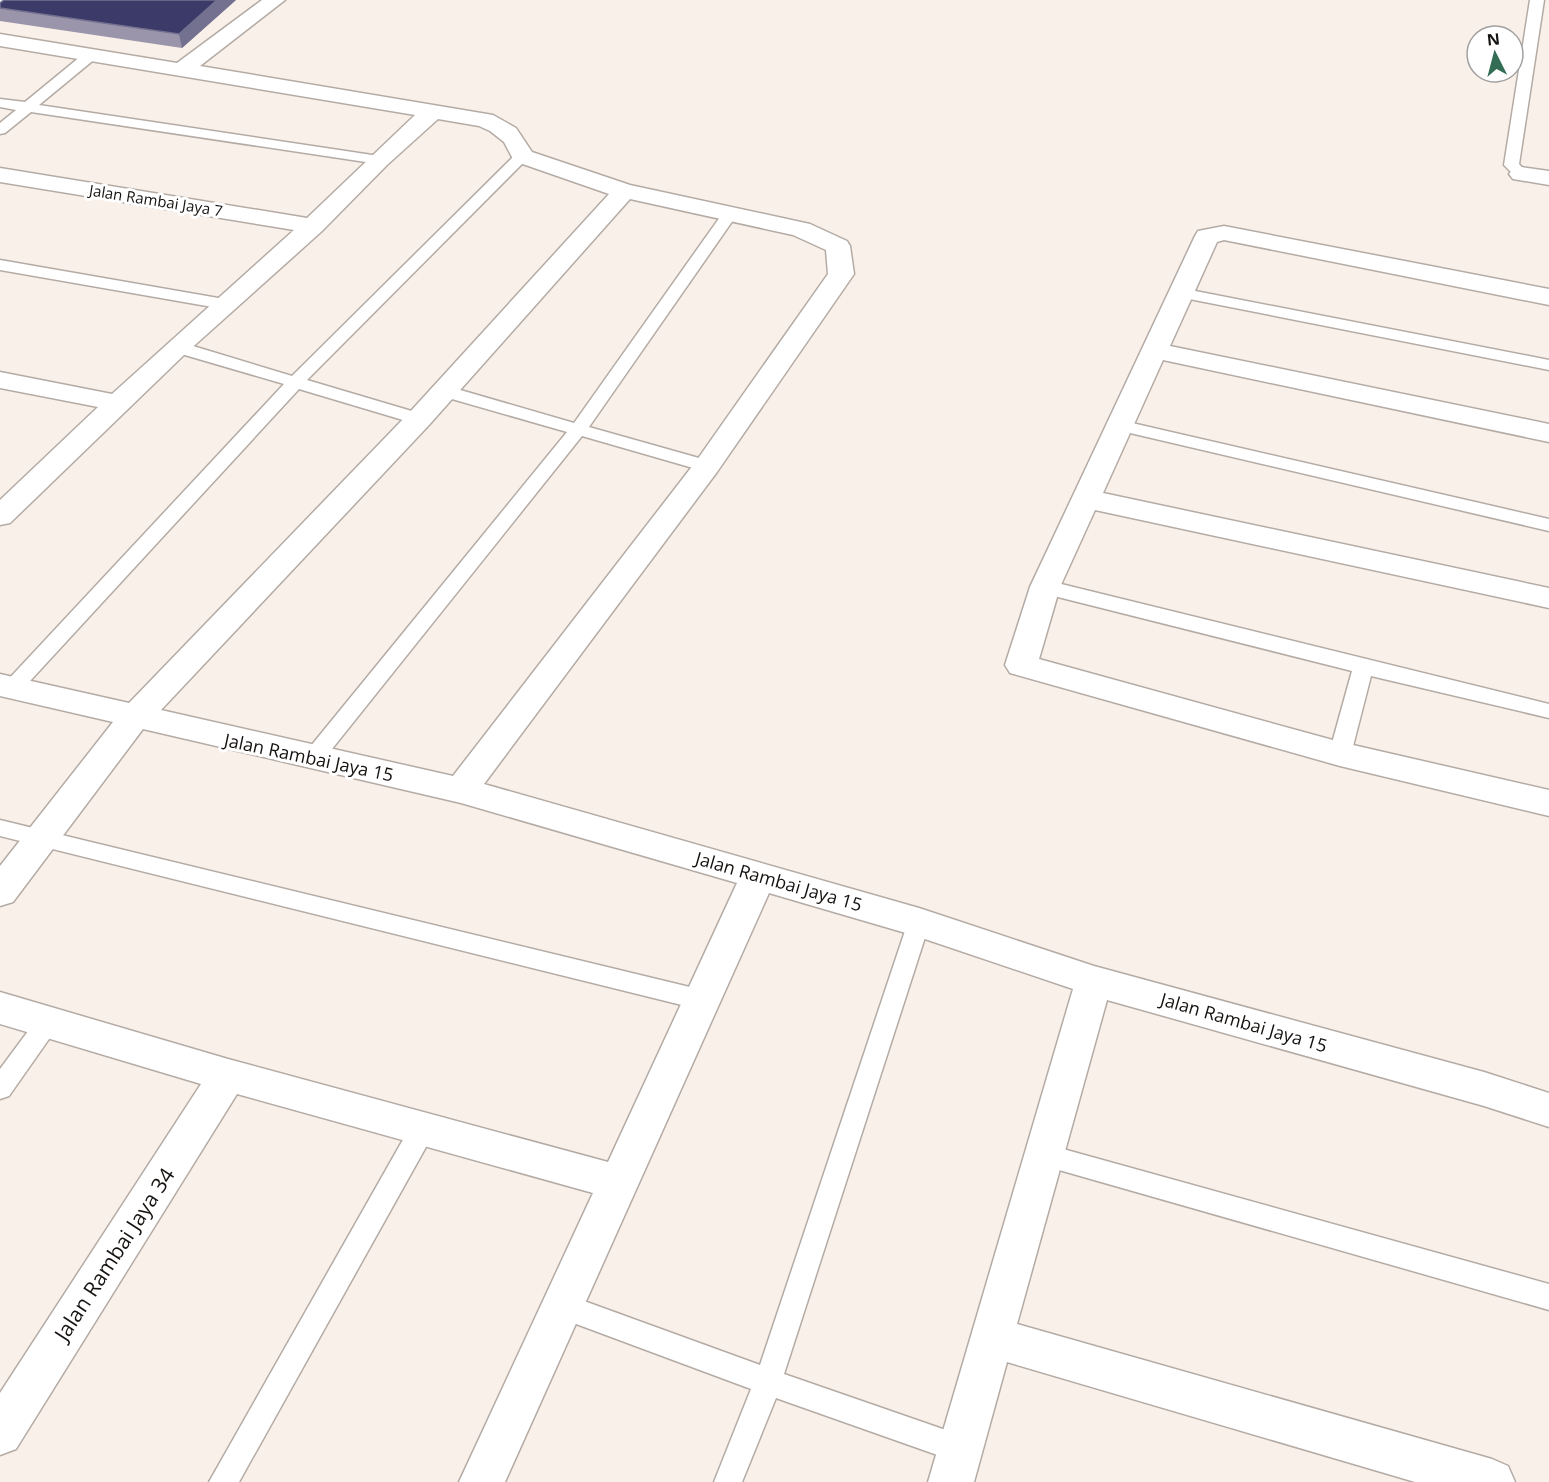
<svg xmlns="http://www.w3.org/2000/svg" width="1549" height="1482" font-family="'Open Sans',sans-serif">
	<rect width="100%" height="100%" fill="#faf0ea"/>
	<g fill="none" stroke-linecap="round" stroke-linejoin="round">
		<defs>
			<g id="lane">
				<path d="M1530 0H1544L1519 164 1528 174 1521 178 1516 177 1504 165Z"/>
				<path d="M91 51 96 52 98 55 96 58 39 105 379 156 386 160 379 164 31 112 5 133 0 134V123L16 110 0 107V99L25 102 86 52Z"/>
				<path d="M522 152 527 153 529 156 527 159 307 380 425 415 428 419 425 423H413L299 389 19 693 12 695 5 693 2 688 5 683 284 384 171 351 169 347 171 343H183L292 376 517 153Z"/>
				<path d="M730 208 738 213 589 427 713 462 716 466 713 470 707 472 582 436 320 764 313 766 306 764 302 758 306 752 567 432 438 395 435 391 438 387H450L574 423 725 210Z"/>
				<path d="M0 260 224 299 232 304 224 309 0 270Z"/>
				<path d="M1180 288 1549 360V370L1174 296 1172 293 1174 290Z"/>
				<path d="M1119 420 1549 519V531L1113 429 1110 425 1113 421Z"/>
				<path d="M1045 580 1549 704V718L1371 676 1351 754 1347 760 1340 762 1333 760 1329 754 1352 671 1038 592 1035 587 1038 582Z"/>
				<path d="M0 820 702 990 710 993 714 1000 710 1007 702 1010 0 836Z"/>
				<path d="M919 913 927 916 930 922 784 1374 960 1435 970 1439 974 1449 970 1459 960 1463 776 1398 742 1482H714L751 1389 552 1315 549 1306 552 1297 562 1293 760 1365 908 922 911 916Z"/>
				<path d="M48 1012 56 1015 60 1022 56 1029 9 1096 0 1099V1069L40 1015Z"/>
				<path d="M422 1119 431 1122 435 1130 431 1138 239 1482H209L413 1122Z"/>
				<path d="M1045 1144 1549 1284V1310L1045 1166 1036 1163 1032 1155 1036 1147Z"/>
			</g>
			<g id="street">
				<path d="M0 0H13L7 6 0 8Z"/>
				<path d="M262 0H285L200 66 493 115 516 128 532 152 630 185 810 224 847 241 850 246 854 274 717 472 484 784 919 908 1094 966 1484 1072 1549 1093V1127L1484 1106 1107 1000 1017 1324 1492 1459 1508 1466 1515 1482H1415L1007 1362 974 1482H928L1073 989 916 936 769 893 505 1482H459L593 1193 237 1094 16 1449 0 1455V1393L201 1084 0 1024V992L228 1059 608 1162 737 883 461 803 143 729 13 902 0 906V866L113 722 0 696V674L129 703 409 413 609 194 514 161 504 142 490 131 479 126 438 119 387 165 322 231 186 353 10 523 0 525V500L98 407 0 388V372L112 394 294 230 0 182V168L307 218 415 115 0 46V34L177 63ZM630 199 793 235 826 250 828 274 697 460 453 776 161 710 429 425Z"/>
				<path d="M1521 167 1549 171V185L1513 179 1509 174 1513 169Z"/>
				<path d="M1224 226 1549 289V305L1224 240 1217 242 1170 346 1549 424V442L1163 360 1103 493 1549 588V608L1095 510 1060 587 1039 659 1340 742 1549 790V816L1340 766 1010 673 1005 665 1030 587 1195 236 1198 231Z"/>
			</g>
		</defs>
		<use href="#lane" stroke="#b4aba5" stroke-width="3"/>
		<use href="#street" stroke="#b4aba5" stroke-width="3"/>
		<use href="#lane" fill="#fff" fill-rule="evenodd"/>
		<use href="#street" fill="#fff" fill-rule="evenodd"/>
	</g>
	<path fill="#9a95aa" d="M4 0H236L182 48 0 21V3Z"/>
	<path fill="#747190" d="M217 0H236L182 48 179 34Z"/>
	<path fill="#3b3a69" stroke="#747190" stroke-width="1.5" d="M4 0H217L179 34 0 8V3Z"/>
	<g text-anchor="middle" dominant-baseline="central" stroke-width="6" stroke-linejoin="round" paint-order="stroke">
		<g font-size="15" fill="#151210" stroke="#fff">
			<text transform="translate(156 200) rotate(9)">Jalan Rambai Jaya 7</text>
		</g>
		<g font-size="18" fill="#151210" stroke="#fff">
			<text transform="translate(309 757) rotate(12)">Jalan Rambai Jaya 15</text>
			<text transform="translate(779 881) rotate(16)">Jalan Rambai Jaya 15</text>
			<text transform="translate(1244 1022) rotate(16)">Jalan Rambai Jaya 15</text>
		</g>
		<g font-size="21" fill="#151210" stroke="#fff">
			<text transform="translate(114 1254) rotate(-57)">Jalan Rambai Jaya 34</text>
		</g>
	</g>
	<g transform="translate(1495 54) rotate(354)"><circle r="28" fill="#ffffff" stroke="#a1a09f" stroke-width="1.5"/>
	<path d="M0-4.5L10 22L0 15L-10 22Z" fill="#346d56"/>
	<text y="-9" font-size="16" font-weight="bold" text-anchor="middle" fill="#151210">N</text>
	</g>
</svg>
